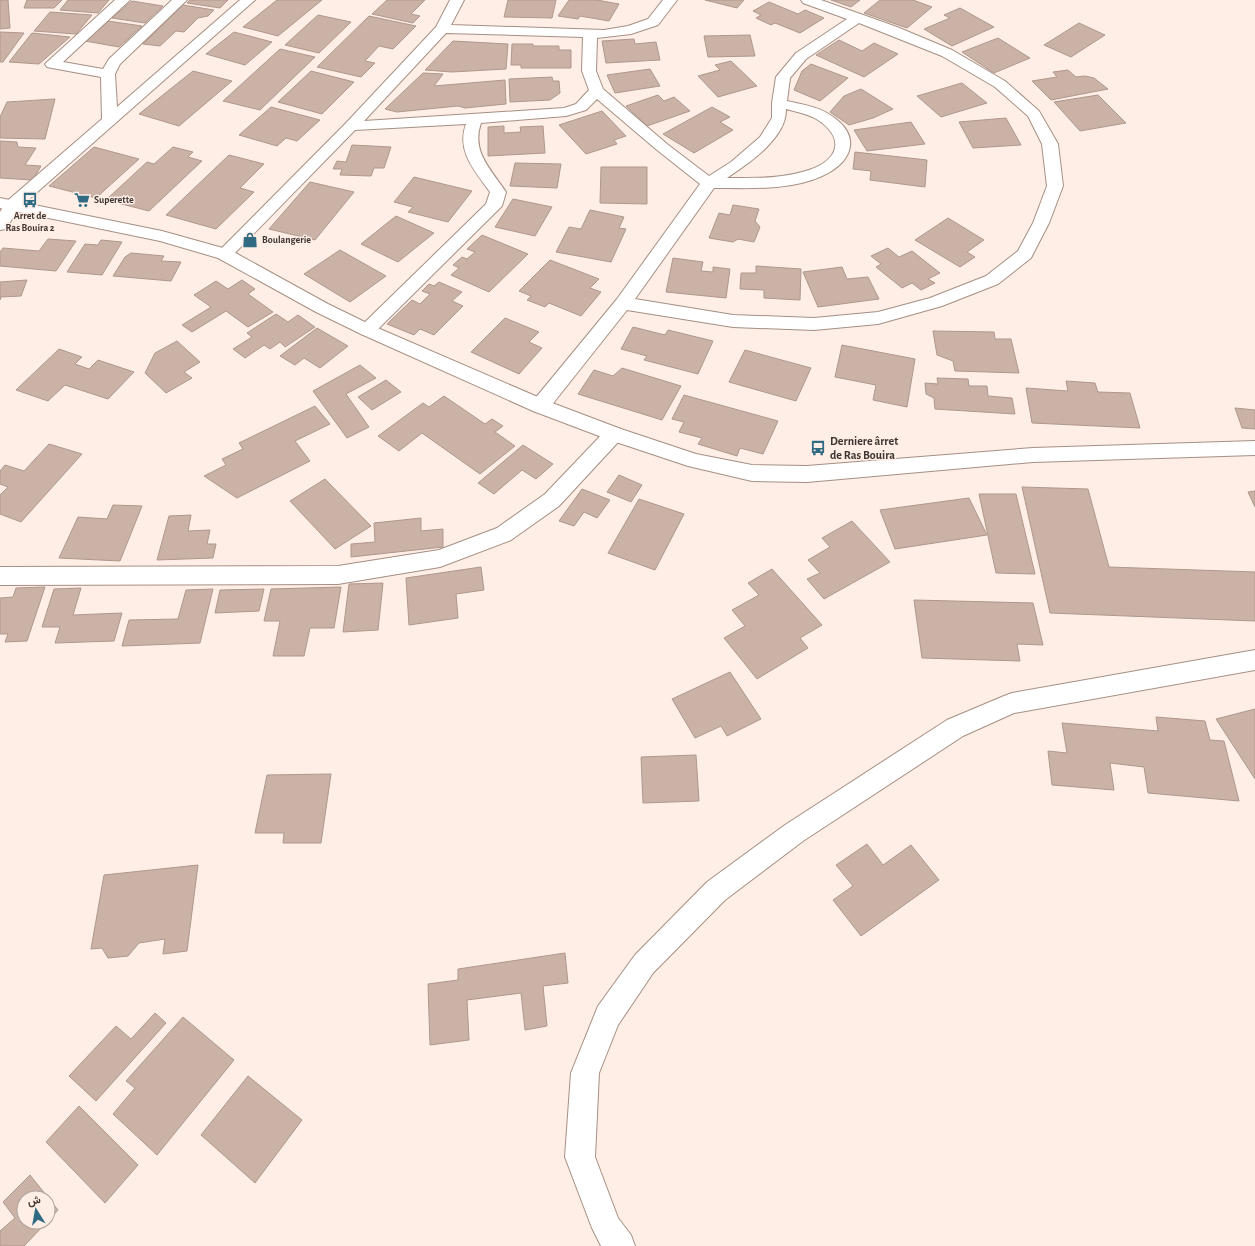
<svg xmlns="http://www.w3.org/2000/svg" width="1255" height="1246" font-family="'Alegreya Sans',Vazirmatn,sans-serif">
	<rect width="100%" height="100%" fill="#feeee6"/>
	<g fill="#cbb2a6" stroke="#af978b">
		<path d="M0 0H8L10 28 0 29Z"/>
		<path d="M27 0H62L54 8H24Z"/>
		<path d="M68 0H109L98 13 60 10Z"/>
		<path d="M190 0H228L220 8 187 3Z"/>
		<path d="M277 0H322L278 36 243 27Z"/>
		<path d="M387 0H425L411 14 420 16 413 23 372 14Z"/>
		<path d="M508 0H556L552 18 504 17Z"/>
		<path d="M569 0H597L619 4 609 21 580 16 578 19 558 16Z"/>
		<path d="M705 0H744L737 8Z"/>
		<path d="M831 0H860L851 7Z"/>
		<path d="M880 0H913L932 7 907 28 864 13Z"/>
		<path d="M132 1 163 6 145 23 112 18Z"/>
		<path d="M769 2 798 14 805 10 824 18 800 33 775 23 771 25 756 18 761 15 753 11Z"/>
		<path d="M183 5 214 10 208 16 198 18 184 32 176 31 160 46 143 44Z"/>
		<path d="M960 8 994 27 952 46 924 29 950 18 944 15Z"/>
		<path d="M50 12 92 15 76 34 34 31Z"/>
		<path d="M318 15 351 22 319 53 285 45Z"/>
		<path d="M369 16 416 26 393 49 379 46 365 61 375 63 361 77 317 67Z"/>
		<path d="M108 21 142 26 119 47 85 41Z"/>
		<path d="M1079 23 1105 35 1071 57 1044 45Z"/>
		<path d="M0 32 24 33 3 62H0Z"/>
		<path d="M234 32 272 42 245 65 206 54Z"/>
		<path d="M32 33 70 37 39 64 9 62Z"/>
		<path d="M750 35 755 56 708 57 704 36Z"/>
		<path d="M998 38 1030 58 994 73 962 52Z"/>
		<path d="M634 39 635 44 656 42 660 60 606 63 602 41Z"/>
		<path d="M839 40 862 51 874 43 898 54 864 77 816 55Z"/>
		<path d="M453 41 508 44 506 69 452 72 425 70Z"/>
		<path d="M512 44H533V46H559V50H571V68H521V65H511Z"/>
		<path d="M280 49 315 57 260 110 223 101Z"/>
		<path d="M731 61 757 86 718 97 698 76 720 70 715 65Z"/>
		<path d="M811 64 848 78 820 101 794 90 802 71Z"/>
		<path d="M650 69 660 86 615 93 607 75Z"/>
		<path d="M1068 70 1076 77 1085 76 1094 78 1108 89 1051 100 1032 81 1057 77 1053 72Z"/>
		<path d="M193 71 232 81 179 126 139 114Z"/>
		<path d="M311 71 354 82 322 114 278 102Z"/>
		<path d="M423 73 443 74 434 86 505 80 506 104 465 108 458 106 397 112 385 109Z"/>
		<path d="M552 77 553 81H559L560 93 550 100 510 102 509 79Z"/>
		<path d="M962 83 987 103 941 117 917 96Z"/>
		<path d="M861 89 893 109 873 118 849 125 830 112 844 96Z"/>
		<path d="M658 95 664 101 674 97 690 111 647 126 626 106Z"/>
		<path d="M1098 95 1126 123 1080 131 1054 102Z"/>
		<path d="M55 99 45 139 0 138V117L7 102Z"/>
		<path d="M271 107 320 120 297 141 286 138 277 146 239 135Z"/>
		<path d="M712 107 730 117 720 122 733 130 694 153 663 134Z"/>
		<path d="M602 111 626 136 614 140 617 144 586 154 559 125Z"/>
		<path d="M1006 118 1021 145 973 148 959 122Z"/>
		<path d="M911 122 925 144 867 151 854 130Z"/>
		<path d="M504 126V133L521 132 520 127 543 126 545 153 488 156V127Z"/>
		<path d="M0 141 17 142 18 147 36 148 25 165 41 166 33 180 0 178Z"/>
		<path d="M352 145 391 147 384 168H374L371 176 340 175 342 169H333L337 161 346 162Z"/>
		<path d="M94 147 139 159 96 198 49 186Z"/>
		<path d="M173 147 193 152 188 157 202 161 149 211 106 200 147 162 154 164Z"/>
		<path d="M855 152 927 160 925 187 870 180 871 171 853 169Z"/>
		<path d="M229 155 264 164 240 188 254 192 216 229 166 215Z"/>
		<path d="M515 163 561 164 557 188 510 186Z"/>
		<path d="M601 167H647V204L600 203Z"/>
		<path d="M414 177 472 191 448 222 408 212 413 207 394 202Z"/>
		<path d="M310 182 354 192 315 240 269 229Z"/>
		<path d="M513 199 552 207 535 236 495 227Z"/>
		<path d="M733 205 759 209 755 221 760 227 754 242 738 239 733 242 709 238 719 213 730 215Z"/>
		<path d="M590 210 624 217 619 228 626 229 611 262 556 252 569 227 581 229Z"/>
		<path d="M396 216 434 233 398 262 361 244Z"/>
		<path d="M948 218 984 240 967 252 975 257 960 267 915 240Z"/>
		<path d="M482 235 528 254 489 292 451 275 459 268 453 265 462 257 467 259 475 252 467 249Z"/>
		<path d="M48 239 76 241 56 271 0 266V252L3 248 39 251Z"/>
		<path d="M101 240 122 242 102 275 67 272 85 244 98 245Z"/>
		<path d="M888 248 899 257 912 251 940 273 928 279 935 283 921 290 912 283 902 288 876 267 881 264 871 256Z"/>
		<path d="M340 250 386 276 350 302 304 274Z"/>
		<path d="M131 253 164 256 161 261 181 262 171 281 113 276 125 257Z"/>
		<path d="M673 258 703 262 701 271 713 272V267L730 269 726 298 666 292Z"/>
		<path d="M550 260 599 279 590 288 601 292 581 316 549 303 545 307 527 300 531 296 519 291Z"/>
		<path d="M756 266 801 269 800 300 764 298V290L740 289 741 273H756Z"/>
		<path d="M842 267 847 279 868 277 879 299 818 307 803 272Z"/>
		<path d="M27 280 21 296 1 297 0 300V282Z"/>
		<path d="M242 280 255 289 248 294 273 312 248 327 226 311 192 332 182 325 211 307 194 295 216 281 228 289Z"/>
		<path d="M439 282 462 292 452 301 463 306 434 335 420 329 414 335 387 324 412 300 420 304 430 294 422 291 429 284 434 286Z"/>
		<path d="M276 314 288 322 298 315 315 327 285 347 280 342 270 349 264 345 245 358 233 349 252 337 247 333Z"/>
		<path d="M505 318 539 332 529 342 542 348 519 374 471 352Z"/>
		<path d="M633 327 665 335 668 330 713 341 698 374 644 360 647 356 621 349Z"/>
		<path d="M317 328 348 346 320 368 304 358 295 365 280 356Z"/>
		<path d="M933 331 994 332 995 339H1011L1019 373 955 371 953 361 937 355Z"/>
		<path d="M177 341 200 362 184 372 192 378 166 393 145 373 155 353Z"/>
		<path d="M842 345 915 359 907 407 873 400 876 385 835 377Z"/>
		<path d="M59 349 82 357 75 364 89 369 98 360 134 372 108 399 65 385 48 401 16 390Z"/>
		<path d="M745 350 811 368 796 401 729 382Z"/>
		<path d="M360 365 376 378 346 394 369 427 347 438 313 391Z"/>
		<path d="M622 368 681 386 662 420 578 394 594 370 613 376Z"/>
		<path d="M937 378 968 379 969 386H987L988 396 1012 398 1015 414 935 409 934 398 926 394 925 383 938 384Z"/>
		<path d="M386 380 401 392 372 410 358 397Z"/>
		<path d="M1066 381 1095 383 1098 392 1130 393 1140 428 1032 423 1026 388 1068 391Z"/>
		<path d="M684 395 778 421 763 454 740 448 737 456 698 444 702 438 679 432 684 422 672 419Z"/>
		<path d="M444 396 485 424 492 419 503 426 495 432 515 446 480 474 422 433 399 451 378 436 423 403 429 407Z"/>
		<path d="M315 406 330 424 295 441 310 461 237 498 204 476 226 465 222 459 243 449 239 443Z"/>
		<path d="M1235 408 1255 410V429L1242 428Z"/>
		<path d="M49 444 82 454 21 522 0 514V495L8 487 0 484V471L5 465 24 471Z"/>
		<path d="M523 445 553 464 536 479 522 470 494 494 478 483Z"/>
		<path d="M619 475 642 485 631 502 607 492Z"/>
		<path d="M325 479 371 526 335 549 290 501Z"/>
		<path d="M1022 487 1088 489 1109 567 1255 572V621L1050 613Z"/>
		<path d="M582 489 610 500 597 518 584 512 574 526 559 521Z"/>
		<path d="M1255 491V507L1248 492Z"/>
		<path d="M979 494H1016L1035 574 996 573Z"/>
		<path d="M969 498 987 535 895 549 880 510Z"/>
		<path d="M639 499 684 514 655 570 608 553Z"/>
		<path d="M113 505 142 506 120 561 59 558 78 517 107 519Z"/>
		<path d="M191 515 188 531 210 530 207 544H216L213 558 157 560 169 516Z"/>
		<path d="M421 518V531L443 529V547L351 557V544L375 542 374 523Z"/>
		<path d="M852 521 890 562 824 599 807 579 820 573 808 560 830 547 822 538Z"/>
		<path d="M481 567 484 590 456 594 458 618 409 625 406 578Z"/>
		<path d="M772 569 822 625 800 638 808 648 757 679 724 638 745 626 732 610 759 595 748 583Z"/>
		<path d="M383 583 378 630 343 632 349 584Z"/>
		<path d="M45 587 27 641 5 642 8 634H0V598L13 597 16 588Z"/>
		<path d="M341 587 334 628H310L304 656H273L280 621H264L271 589Z"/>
		<path d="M81 588 73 615 122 613 114 641 55 643 60 627H42L54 589Z"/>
		<path d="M213 589 200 643 122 646 129 620 178 619 186 590Z"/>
		<path d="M264 589 259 611 215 613 220 590Z"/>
		<path d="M914 600 1033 603 1043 645 1017 644 1020 661 922 658Z"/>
		<path d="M730 672 761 719 727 736 721 726 695 738 672 699Z"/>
		<path d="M1255 709V779L1216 719Z"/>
		<path d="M1156 717 1205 721 1210 740 1224 741 1239 801 1148 793 1144 767 1110 763 1114 790 1052 785 1048 751 1067 753 1062 723 1158 731Z"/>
		<path d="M696 755 699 801 643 803 641 757Z"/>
		<path d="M331 774 321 843H283L284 833H255L267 775Z"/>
		<path d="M867 844 883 865 911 845 939 880 861 936 833 900 853 886 836 865Z"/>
		<path d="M198 865 187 951 163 954 165 939 139 943 128 956 108 958 102 948 91 949 104 875Z"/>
		<path d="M565 953 568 983 543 986 547 1026 525 1030 521 993 467 1000 469 1040 430 1045 428 984 458 980V969Z"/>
		<path d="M155 1013 166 1023 96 1101 69 1076 116 1026 131 1039Z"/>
		<path d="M183 1017 234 1060 157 1155 113 1114 135 1088 126 1081Z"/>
		<path d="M248 1076 302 1120 255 1183 201 1135Z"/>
		<path d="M79 1106 138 1165 105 1203 46 1142Z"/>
		<path d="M30 1175 58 1210 48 1221V1198H24V1222H47L24 1246H0V1231L15 1218 3 1202Z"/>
	</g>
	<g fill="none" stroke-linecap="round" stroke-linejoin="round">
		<defs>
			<g id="minor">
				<path d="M115 0H130L63 62 103 69 109 59 172 0H187L120 64 115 74 117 107 240 0H255L18 209 6 229 0 230V212L6 202 102 119 101 77 52 68 47 67 45 64Z"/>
				<path d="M450 0H464L451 25 604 30 628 26 648 19 663 0H677L658 25 631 34 597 38 596 71 603 89 667 144 709 176 731 162 760 137 772 118V103L776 77 796 53 847 19 803 3 801 0H821L897 27 952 50 1005 81 1039 111 1058 144 1063 186 1049 223 1033 254 1031 258 998 284 942 306 878 324 814 330 733 327 627 310 547 411 540 413 533 411 531 406 533 401 617 299 700 184 657 150 597 99 586 110 566 116 481 123C471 152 491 169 506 192L502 206 373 334 367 336 361 334 358 330 361 326 486 204 490 192C475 171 456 151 466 124L355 130 230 258 224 259 218 258 216 254 346 123 436 27ZM859 23 942 56 995 87 1028 116 1042 144 1047 186 1033 223 1018 251 986 276 930 298 878 312 814 318 733 315 635 299 714 188C749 188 789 191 822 176 855 161 862 133 827 113 815 106 800 104 787 101L790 78 806 59ZM446 33 583 37 582 71 589 90 576 104 564 108 364 121ZM786 109C797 112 809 114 818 120 846 139 838 160 809 170 782 179 755 178 727 178 749 163 787 138 786 109Z"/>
				<path d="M614 427 621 429 624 434 621 439 559 506 511 540 440 567 338 584 0 585V567L338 566 439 550 497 528 545 494 607 429Z"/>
				<path d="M1255 650V670L1014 713 963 736 803 841 725 900 653 973 618 1025 599 1073 595 1157 618 1218 631 1235 635 1246H601L592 1228 565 1157 571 1073 598 1006 635 955 707 882 785 825 947 720 1004 696 1012 693Z"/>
			</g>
			<path id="tertiary" d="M0 198 162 231 230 250 328 304 373 326 547 401 621 429 696 454 752 465 807 466 1033 448 1255 441V455L1033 462 807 482 752 481 688 466 607 439 533 411 361 334 316 312 218 258 160 241 0 208Z"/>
		</defs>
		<use href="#minor" stroke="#a68f83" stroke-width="2"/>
		<use href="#tertiary" stroke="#a68f83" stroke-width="2"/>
		<use href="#minor" fill="#fff" fill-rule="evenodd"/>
		<use href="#tertiary" fill="#fff" fill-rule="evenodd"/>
	</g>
	<defs>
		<symbol id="bus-bare" viewBox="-9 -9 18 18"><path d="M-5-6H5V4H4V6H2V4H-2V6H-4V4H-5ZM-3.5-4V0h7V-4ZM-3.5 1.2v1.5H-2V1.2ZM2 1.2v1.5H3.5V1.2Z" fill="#306b83" stroke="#feeee6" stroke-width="2.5" paint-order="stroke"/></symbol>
		<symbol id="supermarket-bare" viewBox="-9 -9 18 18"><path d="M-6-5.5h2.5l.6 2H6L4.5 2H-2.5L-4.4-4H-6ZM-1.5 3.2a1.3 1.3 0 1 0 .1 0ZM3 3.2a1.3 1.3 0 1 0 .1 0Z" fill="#306b83" stroke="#feeee6" stroke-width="2.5" paint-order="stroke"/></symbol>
		<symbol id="shop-bare" viewBox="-9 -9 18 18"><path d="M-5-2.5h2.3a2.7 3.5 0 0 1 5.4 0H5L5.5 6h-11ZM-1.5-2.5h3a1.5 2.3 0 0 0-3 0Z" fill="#306b83" stroke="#feeee6" stroke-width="2.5" paint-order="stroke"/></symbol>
	</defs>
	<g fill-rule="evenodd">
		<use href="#bus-bare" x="19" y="189" width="22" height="22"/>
		<use href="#supermarket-bare" x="71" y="189" width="22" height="22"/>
		<use href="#shop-bare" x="239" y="229" width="22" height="22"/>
		<use href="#bus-bare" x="807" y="437" width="22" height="22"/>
	</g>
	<g text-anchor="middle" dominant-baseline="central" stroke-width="3" stroke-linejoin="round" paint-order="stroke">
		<g font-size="10" font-weight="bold" fill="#403631" stroke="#feeee6" text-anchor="start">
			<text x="94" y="200">Superette</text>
			<text x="30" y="216" text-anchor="middle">Arret de<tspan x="30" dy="12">Ras Bouira 2</tspan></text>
			<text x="262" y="240">Boulangerie</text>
		</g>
		<g font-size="12" font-weight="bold" fill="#403631" stroke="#feeee6" text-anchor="start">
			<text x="830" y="441">Derniere ârret<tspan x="830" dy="14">de Ras Bouira</tspan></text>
		</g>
	</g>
	<g transform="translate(36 1210) rotate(349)"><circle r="19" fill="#feeee6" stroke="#b2a49e"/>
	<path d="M0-3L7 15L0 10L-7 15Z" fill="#306b83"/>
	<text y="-6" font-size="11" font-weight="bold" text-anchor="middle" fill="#403631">ش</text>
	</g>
</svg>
